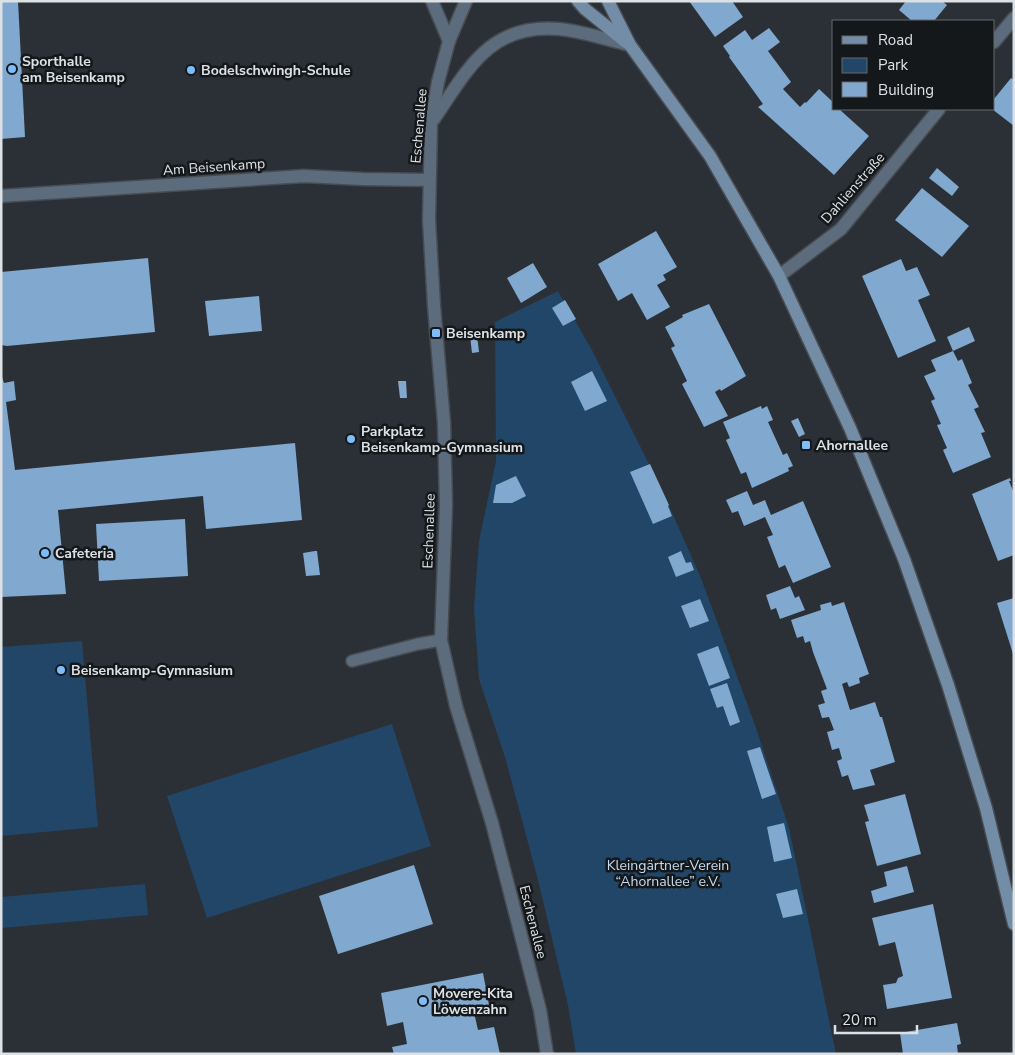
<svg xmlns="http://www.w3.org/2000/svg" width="1015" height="1055" font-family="'Nunito Sans',sans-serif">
	<rect width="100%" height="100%" fill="#2a3036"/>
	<g fill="#224667">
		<path d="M558 291 592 350 661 488 701 578 755 725 789 828 836 1054H576L568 1005 537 876 505 757 479 679 474 608 479 541 496 461 495 322Z"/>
		<path d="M82 641 98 827 1 836V647Z"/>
		<path d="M392 724 431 846 207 918 167 796Z"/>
		<path d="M145 884 148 915 1 928V897Z"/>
	</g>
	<g fill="#81a8cf">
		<path d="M1 1H18L25 137 1 139Z"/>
		<path d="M689 1H732L743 17 715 37Z"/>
		<path d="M906 1H942L947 5 934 21H912L899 10Z"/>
		<path d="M769 28 780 42 768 51 791 82 783 89 800 107 805 102 806 103 819 89 834 103V109H839L869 136 834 175 758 107 763 104 729 57 730 56 723 46 745 30 752 40Z"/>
		<path d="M1011 78 1014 80V126L992 109H994V99Z"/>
		<path d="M937 168 959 187 952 196 929 178Z"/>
		<path d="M922 188 969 226 942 257 895 220Z"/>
		<path d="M656 231 677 267 663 275 666 280 657 285 670 307 647 320 632 293 618 301 598 264Z"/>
		<path d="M148 258 155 332 7 346 1 345V272Z"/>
		<path d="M901 259 906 271 917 267 930 295 918 300 936 341 898 358 862 276Z"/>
		<path d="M533 263 547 287 521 303 507 278Z"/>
		<path d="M259 296 262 331 209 336 205 301Z"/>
		<path d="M565 300 576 319 563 326 552 308Z"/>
		<path d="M709 304 746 376 721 391 720 389 715 392 728 416 704 427 682 384 687 381 671 348 675 346 665 327 683 317 682 315Z"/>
		<path d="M969 327 975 341 953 351 947 337Z"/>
		<path d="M477 335 479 352 472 353 470 336Z"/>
		<path d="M953 351 958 361 962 359 972 383 968 385 979 407 974 409 985 432 981 433 991 457 953 473 943 450 947 448 937 425 941 424 931 401 935 399 924 376 936 371 931 360Z"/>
		<path d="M592 371 607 401 585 411 571 382Z"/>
		<path d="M1 374 4 383 14 381 16 400 6 402 15 470 295 443 302 520 206 529 203 496 58 510 66 594 1 597Z"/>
		<path d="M398 381H406L407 398H400Z"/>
		<path d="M761 406 762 409 767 406 773 420 768 422 783 455 787 453 793 466 788 468 789 471 752 488 746 472 741 474 726 440 730 438 723 422Z"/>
		<path d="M798 418 805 434 799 437 791 421Z"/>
		<path d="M650 464 669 505 668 506 672 516 653 524 630 472Z"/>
		<path d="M516 476 526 496 512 503H493L496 485Z"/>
		<path d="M1010 478 1011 481H1009L1014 493V555L998 561 972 494Z"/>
		<path d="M747 491 753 505 765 500 771 515 803 501 831 567 793 583 785 565 779 568 767 537 773 535 765 517 744 526 738 511 732 513 726 500Z"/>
		<path d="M185 519 188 576 99 581 96 524Z"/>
		<path d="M315 551H317L320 575 306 576 303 553Z"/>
		<path d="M681 551 686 563 691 562 694 570 676 577 668 557Z"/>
		<path d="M790 586 795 598 799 596 805 610 780 619 776 608 771 610 766 595Z"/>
		<path d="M1014 598V653L1013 654 997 603Z"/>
		<path d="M700 599 709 621 690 628 681 606Z"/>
		<path d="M831 602 832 606 844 602 869 674 859 678 860 683 849 687 847 682 842 684 850 710 875 702 880 717H882L895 762 870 770 875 785 853 790 848 775 842 777 837 761 842 759 839 748 832 750 827 732 834 730 829 717 822 718 818 705 825 703 821 691 827 689 813 652 810 641 805 643 803 636 797 638 791 620 821 610 820 605Z"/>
		<path d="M718 646 730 678 709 686 697 654Z"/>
		<path d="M727 683 740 722 730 726 723 706 717 708 710 689Z"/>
		<path d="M760 747 776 794 762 799 747 751Z"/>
		<path d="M905 794 921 854 877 866 865 822 869 821 864 805Z"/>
		<path d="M784 823 792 858 774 862 767 827Z"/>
		<path d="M414 865 433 924 338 954 319 896Z"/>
		<path d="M907 866 914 892 874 903 871 891 887 886 884 872Z"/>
		<path d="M797 889 803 914 783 918 776 894Z"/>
		<path d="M933 904 952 998 887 1009 883 985 896 983 898 978 903 976 895 942 879 946 872 918Z"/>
		<path d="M483 973 489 1005 473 1008 478 1030 494 1027 500 1054H394L392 1047 407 1044 403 1022 387 1026 381 993Z"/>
		<path d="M957 1023 961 1044 957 1045 958 1054H903L900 1033Z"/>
	</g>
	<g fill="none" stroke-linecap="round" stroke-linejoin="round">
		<defs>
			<path id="service" d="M352 661 418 644 441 640"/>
			<g id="minor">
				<path d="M432 1 449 41"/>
				<path d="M466 1 449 41 438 82 431 123 429 220 434 306 444 423 446 505 441 640 456 706 492 823 517 920 540 1010 547 1054"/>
				<path d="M994 42 1014 18"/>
				<path d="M434 119C468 69 490 23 559 29 582 31 607 40 630 45"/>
				<path d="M1 196 304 176 363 179 429 180"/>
				<path d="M779 276 841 229 939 109"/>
			</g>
			<g id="secondary">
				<path d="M578 1 585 9 626 42"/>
				<path d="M608 1 630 45 710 156 779 276 850 428 904 559 948 685 986 808 1014 924"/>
			</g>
		</defs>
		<use href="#service" stroke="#474c52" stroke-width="14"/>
		<use href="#minor" stroke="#474c52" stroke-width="15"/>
		<use href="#secondary" stroke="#474c52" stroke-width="15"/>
		<use href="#service" stroke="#5c6c7c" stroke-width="11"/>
		<use href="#minor" stroke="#5c6c7c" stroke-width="12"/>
		<use href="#secondary" stroke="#748da7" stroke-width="12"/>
	</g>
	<g fill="#7fbdfa" stroke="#15181a" stroke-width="2">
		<circle cx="12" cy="69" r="5"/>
		<circle cx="191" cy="70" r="5"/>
		<rect x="431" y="328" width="10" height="10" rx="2.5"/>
		<circle cx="351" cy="439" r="5"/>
		<rect x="801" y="440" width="10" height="10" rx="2.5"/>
		<circle cx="45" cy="553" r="5"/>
		<circle cx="61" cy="670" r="5"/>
		<circle cx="423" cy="1001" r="5"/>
	</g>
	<g text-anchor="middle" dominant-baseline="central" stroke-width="5" stroke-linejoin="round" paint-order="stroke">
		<g font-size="14" font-weight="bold" fill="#dde1e5" stroke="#15181a" text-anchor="start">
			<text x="22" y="61">Sporthalle<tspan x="22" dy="16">am Beisenkamp</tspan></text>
			<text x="201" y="70">Bodelschwingh-Schule</text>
			<text x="446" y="333">Beisenkamp</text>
			<text x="361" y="431">Parkplatz<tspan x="361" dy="16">Beisenkamp-Gymnasium</tspan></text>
			<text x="816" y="445">Ahornallee</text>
			<text x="55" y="553">Cafeteria</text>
			<text x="71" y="670">Beisenkamp-Gymnasium</text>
			<text x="433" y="993">Movere-Kita<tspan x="433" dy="16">Löwenzahn</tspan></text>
		</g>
		<g font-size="14" fill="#dde1e5" stroke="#15181a">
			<text transform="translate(419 126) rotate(-85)">Eschenallee</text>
			<text transform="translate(214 167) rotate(-4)">Am Beisenkamp</text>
			<text transform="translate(853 188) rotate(-49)">Dahlienstraße</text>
			<text transform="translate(429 531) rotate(-88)">Eschenallee</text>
			<text transform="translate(533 922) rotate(76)">Eschenallee</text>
		</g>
		<g font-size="14" fill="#c4dbf2" stroke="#15181a">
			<text x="668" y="865">Kleingärtner-Verein<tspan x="668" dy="16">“Ahornallee” e.V.</tspan></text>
		</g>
	</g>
	<rect width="1015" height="1055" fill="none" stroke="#dde1e5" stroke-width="5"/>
	<rect x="832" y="20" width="162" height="90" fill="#15181a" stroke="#65686b"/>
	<rect x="842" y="36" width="25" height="8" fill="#748da7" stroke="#65686b"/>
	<text x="878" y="45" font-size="15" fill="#dde1e5">Road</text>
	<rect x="842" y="58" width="25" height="15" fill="#224667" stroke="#65686b"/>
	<text x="878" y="70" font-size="15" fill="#dde1e5">Park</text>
	<rect x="842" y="82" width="25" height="15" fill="#81a8cf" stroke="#65686b"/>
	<text x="878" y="95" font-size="15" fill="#dde1e5">Building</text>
	<path d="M835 1025v8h82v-8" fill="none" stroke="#dde1e5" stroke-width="2.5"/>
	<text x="842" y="1025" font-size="15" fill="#dde1e5" stroke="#15181a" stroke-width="4" paint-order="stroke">20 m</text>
</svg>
